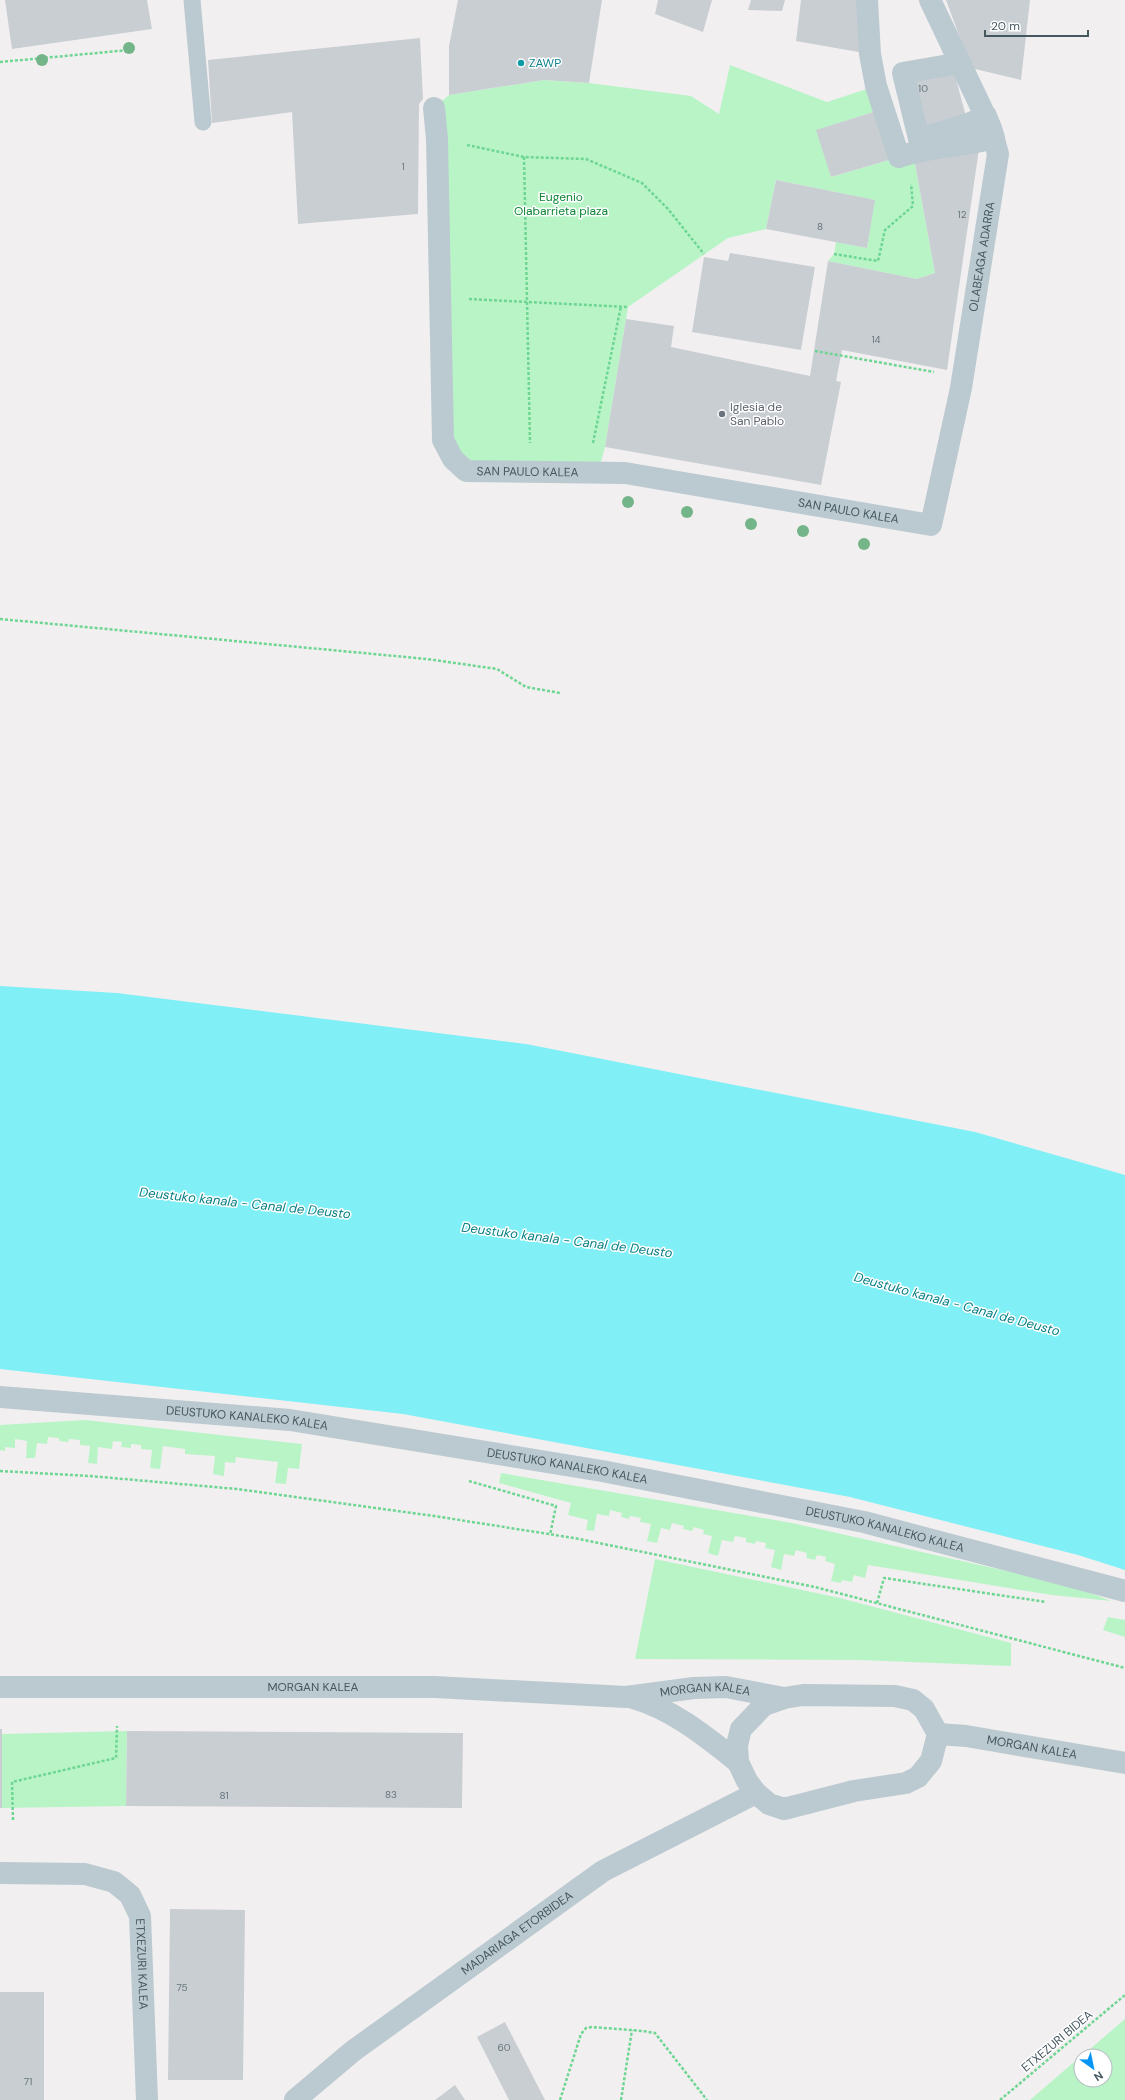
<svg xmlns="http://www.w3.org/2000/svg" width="1125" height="2100" font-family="'DM Sans',sans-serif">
	<rect width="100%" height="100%" fill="#f2eff0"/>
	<g fill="#b9f4c7">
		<path d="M730 65 827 102 876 86 883 109 817 130 831 177 913 153 935 273 917 279 828 261 834 254 836 242 867 248 874 200 776 180 766 229 728 238 628 307 605 447 598 473 453 459 434 108 449 95 544 80 589 83 691 96 719 114Z"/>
		<path d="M85 1420 302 1444 299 1469 288 1468 286 1484 275 1483 278 1462 236 1457 235 1463 225 1462 224 1476 213 1474 215 1456 185 1454V1449L163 1446 160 1469 150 1468 152 1450 141 1449V1445L131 1444V1448L121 1447 122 1442 113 1441 112 1449 98 1447 97 1464 88 1463 90 1446 80 1445V1440L69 1439 68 1442 59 1441V1438L48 1437 47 1444 37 1443 35 1458H26L27 1441 15 1439V1448L5 1447V1451L0 1450V1425Z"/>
		<path d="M501 1473 792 1523 1070 1585 1111 1601 1052 1595 868 1565 865 1578 854 1575 852 1582 842 1580 841 1583 831 1581 835 1564 825 1561 826 1557 817 1555 815 1560 806 1558 807 1553 796 1550 794 1556 784 1554 781 1570 771 1567 775 1550 765 1548 766 1543 756 1541 755 1544 746 1542V1538L735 1536 733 1542 722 1540 718 1556 708 1553 712 1536 703 1534 704 1530 694 1527 692 1531 683 1529 684 1526 672 1523 670 1530 661 1528 657 1543 647 1541 651 1524 640 1522 641 1518 630 1516 629 1519 621 1517 622 1513 610 1510 609 1516 597 1514 594 1531 586 1530 588 1520 568 1515 571 1503 499 1483Z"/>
		<path d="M655 1559 840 1598 1011 1643V1666L859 1660 635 1659Z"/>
		<path d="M1108 1617 1125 1620V1637L1103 1630Z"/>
		<path d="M127 1731 126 1806 2 1808V1734Z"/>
		<path d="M1125 2019V2100H1030L1081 2056V2080H1105V2056H1082Z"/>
	</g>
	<path fill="#81f0f6" d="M0 986 117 993 526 1044 975 1132 1125 1175V1570L1078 1555 850 1497 403 1414 0 1369Z"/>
	<g fill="#c9ced3">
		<path d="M5 0H147L152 29 12 49Z"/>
		<path d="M458 0H602L589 83 544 80 449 95V46Z"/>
		<path d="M658 0H712L703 32 655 14Z"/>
		<path d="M751 0H785L782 11 748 10Z"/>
		<path d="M801 0H858L870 54 796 41Z"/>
		<path d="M946 0H1030L1021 80 971 68Z"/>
		<path d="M420 38 423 99 419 104 418 214 298 224 292 112 212 123 208 60Z"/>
		<path d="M952 64 968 124 919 139 903 73Z"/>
		<path d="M883 109 899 157 831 177 816 130Z"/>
		<path d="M980 142 947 370 842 350 836 381 841 382 821 485 605 447 626 319 674 326 671 347 810 376 828 261 917 279 935 273 913 153Z"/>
		<path d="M776 180 875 200 867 248 766 229Z"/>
		<path d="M730 253 815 267 801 350 692 332 704 257 728 261Z"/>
		<rect x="0" y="1729" width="2" height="79"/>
		<path d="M127 1731 463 1733 462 1808 126 1806Z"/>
		<path d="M170 1909 245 1910 243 2080H168Z"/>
		<rect x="0" y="1992" width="44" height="108"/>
		<path d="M505 2022 545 2100H509L477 2037Z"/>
		<path d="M455 2085 465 2100H435Z"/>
	</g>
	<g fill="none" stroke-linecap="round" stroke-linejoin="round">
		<g stroke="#6dd692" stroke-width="2.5" stroke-dasharray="3 2" stroke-linecap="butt">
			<path d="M0 62 129 50"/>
			<path d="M467 145 524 157 586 159 642 183 668 209 704 254"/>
			<path d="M524 157 530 443"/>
			<path d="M834 254 878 261 885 230 913 206 911 184"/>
			<path d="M469 299 628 307"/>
			<path d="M815 351 934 372"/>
			<path d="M593 443 621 306"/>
			<path d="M0 619 427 659 497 669 526 687 560 693"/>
			<path d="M0 1471 90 1476 237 1489 434 1516 574 1538 815 1587 1125 1668"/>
			<path d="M469 1481 556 1506 550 1535"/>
			<path d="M877 1603 884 1578 1046 1602"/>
			<path d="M13 1820 12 1782 116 1758 117 1726"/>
			<path d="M560 2100 581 2034 586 2028 592 2027 643 2031 655 2033 707 2100"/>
			<path d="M621 2100 632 2030"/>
			<path d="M1000 2100 1125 1995"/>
		</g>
		<path stroke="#bbcad0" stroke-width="17" d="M192 0 203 122"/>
		<g stroke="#bbcad0" stroke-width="22">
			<path d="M867 0 870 54 876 86 899 157C929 146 963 147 994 138L986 116 968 124 919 139 903 73 960 63 952 46"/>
			<path id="s1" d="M0 1397 290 1420 602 1471 864 1522 1125 1591"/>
		</g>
		<g stroke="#bbcad0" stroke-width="22">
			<path id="s2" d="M434 108 437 139 443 440 453 459 466 471 625 473 931 525 961 388 998 154 991 128 930 0"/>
			<path id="s3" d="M0 1687H435L626 1697 694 1688 726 1687 784 1698"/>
			<path d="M803 1695 895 1696 913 1700 924 1709 938 1734 931 1761 918 1777 906 1783 854 1791 784 1809 769 1804 756 1793 747 1781 738 1762 737 1745 741 1729 764 1705 784 1698Z"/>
			<path d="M633 1698C674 1710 705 1736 738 1762"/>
			<path id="s4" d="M938 1734 966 1736 1125 1763"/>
			<path id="s5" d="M0 1873 85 1874 114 1882 130 1895 140 1916 147 2100"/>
			<path id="s6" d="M295 2100 353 2051 603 1871 756 1793"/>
		</g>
	</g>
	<g fill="#74b489">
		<circle cx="129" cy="48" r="6"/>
		<circle cx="42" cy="60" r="6"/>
		<circle cx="628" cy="502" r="6"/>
		<circle cx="687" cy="512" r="6"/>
		<circle cx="751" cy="524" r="6"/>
		<circle cx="803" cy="531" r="6"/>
		<circle cx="864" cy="544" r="6"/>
	</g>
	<circle fill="#0f9aa8" stroke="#fff" stroke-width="1.5" cx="521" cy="63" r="4"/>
	<circle fill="#6b7280" stroke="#fff" stroke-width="1.5" cx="722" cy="414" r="4"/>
	<g text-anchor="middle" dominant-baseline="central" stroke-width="3" stroke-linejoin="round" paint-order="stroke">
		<g font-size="10" fill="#66757c">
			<text x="923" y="88">10</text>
			<text x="403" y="166">1</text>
			<text x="962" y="214">12</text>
			<text x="820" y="226">8</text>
			<text x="876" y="339">14</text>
			<text x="391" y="1794">83</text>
			<text x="224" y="1795">81</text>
			<text x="182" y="1987">75</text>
			<text x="504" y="2047">60</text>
			<text x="28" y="2081">71</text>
		</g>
		<g font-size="12" fill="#0d838f" stroke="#fff" text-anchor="start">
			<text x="529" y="63">ZAWP</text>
		</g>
		<g font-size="12" fill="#0c8435" stroke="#fff">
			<text x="561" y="197">Eugenio<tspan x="561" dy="14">Olabarrieta plaza</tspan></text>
		</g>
		<g font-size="12" fill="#45575f" stroke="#fff">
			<text stroke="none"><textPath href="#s2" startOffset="1114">OLABEAGA ADARRA</textPath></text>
			<text stroke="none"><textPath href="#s2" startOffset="433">SAN PAULO KALEA</textPath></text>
			<text stroke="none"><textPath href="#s2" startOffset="757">SAN PAULO KALEA</textPath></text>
			<text stroke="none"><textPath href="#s1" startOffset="248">DEUSTUKO KANALEKO KALEA</textPath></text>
			<text stroke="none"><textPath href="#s1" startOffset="572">DEUSTUKO KANALEKO KALEA</textPath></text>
			<text stroke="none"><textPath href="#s1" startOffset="896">DEUSTUKO KANALEKO KALEA</textPath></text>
			<text stroke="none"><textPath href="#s3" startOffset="313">MORGAN KALEA</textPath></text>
			<text stroke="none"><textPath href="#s3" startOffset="706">MORGAN KALEA</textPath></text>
			<text stroke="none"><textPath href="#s4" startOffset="95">MORGAN KALEA</textPath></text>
			<text stroke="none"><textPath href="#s6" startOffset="278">MADARIAGA ETORBIDEA</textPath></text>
			<text stroke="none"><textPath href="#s5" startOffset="207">ETXEZURI KALEA</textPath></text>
			<text transform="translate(1057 2041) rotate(-40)">ETXEZURI BIDEA</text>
		</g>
		<g font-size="12" fill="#5b616d" stroke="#fff" text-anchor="start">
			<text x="730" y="407">Iglesia de<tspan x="730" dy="14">San Pablo</tspan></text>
		</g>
		<g font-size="13" font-style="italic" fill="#057f85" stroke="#fff">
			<text transform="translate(245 1203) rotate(6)">Deustuko kanala - Canal de Deusto</text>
			<text transform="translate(567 1240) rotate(7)">Deustuko kanala - Canal de Deusto</text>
			<text transform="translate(957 1304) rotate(15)">Deustuko kanala - Canal de Deusto</text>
		</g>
	</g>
	<g transform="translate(1093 2068) rotate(147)"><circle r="19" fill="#ffffff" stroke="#b5bcbf"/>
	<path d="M0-3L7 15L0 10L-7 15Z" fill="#0495f7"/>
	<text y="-6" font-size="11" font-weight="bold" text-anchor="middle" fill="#45575f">N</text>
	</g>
	<path d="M985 30v6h103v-6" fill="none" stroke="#45575f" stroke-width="2"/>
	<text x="991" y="30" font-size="12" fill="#45575f" stroke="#ffffff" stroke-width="3" paint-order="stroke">20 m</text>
</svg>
